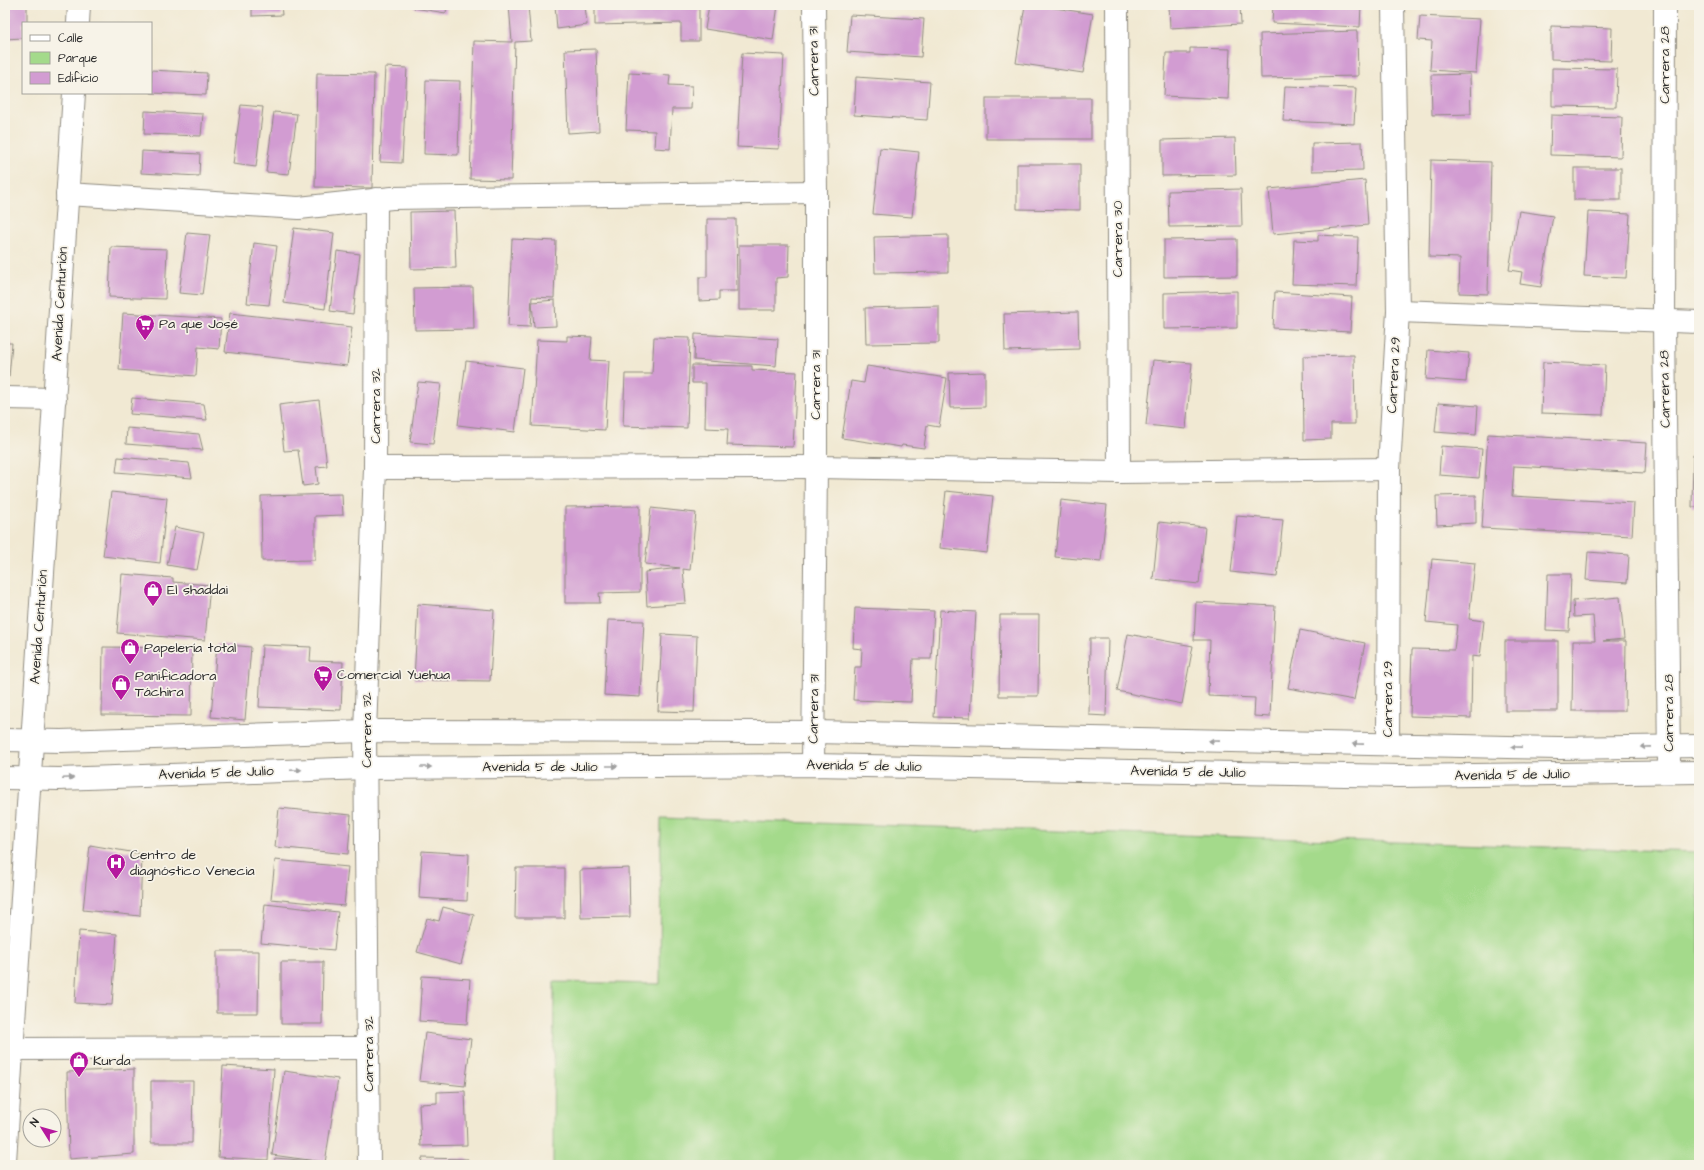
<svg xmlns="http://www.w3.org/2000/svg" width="1704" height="1170" font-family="'Architects Daughter',sans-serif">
	<rect width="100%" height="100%" fill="#f7f3e8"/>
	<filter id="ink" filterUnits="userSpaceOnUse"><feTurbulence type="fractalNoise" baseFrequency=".025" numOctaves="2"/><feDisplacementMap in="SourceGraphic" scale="8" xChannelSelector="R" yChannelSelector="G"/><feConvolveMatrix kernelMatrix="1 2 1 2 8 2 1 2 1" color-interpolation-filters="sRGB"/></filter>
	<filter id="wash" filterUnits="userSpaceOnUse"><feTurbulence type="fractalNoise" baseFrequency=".012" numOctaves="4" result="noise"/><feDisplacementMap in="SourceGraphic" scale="16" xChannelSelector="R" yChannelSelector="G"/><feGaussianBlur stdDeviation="0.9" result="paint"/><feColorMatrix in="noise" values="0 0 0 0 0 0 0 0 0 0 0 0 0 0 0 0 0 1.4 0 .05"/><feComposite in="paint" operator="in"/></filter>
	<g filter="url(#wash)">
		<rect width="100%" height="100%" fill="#f1e9d3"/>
		<path fill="#a4da8b" stroke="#68825b" d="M661 818 1699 852V1165H553L554 982 660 984Z"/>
		<g id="blocks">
			<g fill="#d29cd2">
				<path d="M5 5H27V23H23V38L5 39Z"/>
				<path d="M252 5H281L282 15 252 16Z"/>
				<path d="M414 5H447L446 13 414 8Z"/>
				<path d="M509 5H528L531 41 515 42 511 180 470 179 474 41 512 42Z"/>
				<path d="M555 5H585L587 25 557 29Z"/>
				<path d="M595 5H699V41H681V23L595 25Z"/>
				<path d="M709 5H778L773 40 705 29Z"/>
				<path d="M1025 5H1036L1093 14 1083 73 1016 63Z"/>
				<path d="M1169 5H1240L1241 24 1170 28Z"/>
				<path d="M1273 5H1361L1360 27 1272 23Z"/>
				<path d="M850 15 924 19 921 57 847 52Z"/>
				<path d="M1420 16 1480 19 1476 73 1430 70 1432 41 1418 40Z"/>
				<path d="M1551 26 1612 28 1611 61 1551 59Z"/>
				<path d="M1357 31 1358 76 1261 78 1260 34Z"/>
				<path d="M1190 48 1230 49 1228 99 1164 96 1166 53H1190Z"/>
				<path d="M596 49 599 131 568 133 565 50Z"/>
				<path d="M742 53 784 55 779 149 737 147Z"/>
				<path d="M385 67 407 68 402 163 380 162Z"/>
				<path d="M1552 68 1617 69 1616 107 1552 106Z"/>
				<path d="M151 70 207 73 206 95 151 93Z"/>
				<path d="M317 73 374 74 372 188 315 187Z"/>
				<path d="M629 73 670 75 669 85 692 86 691 109H672L670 149 654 148 655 131 626 130Z"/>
				<path d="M1470 74 1471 114 1432 115 1431 75Z"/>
				<path d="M856 77 930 82 927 120 854 115Z"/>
				<path d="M426 80 460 81 458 155 424 154Z"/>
				<path d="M1285 86 1356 88 1354 124 1283 121Z"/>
				<rect x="986" y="98" width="105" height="41"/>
				<path d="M241 105 263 107 256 167 233 164Z"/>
				<path d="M145 111 203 114 201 136 144 134Z"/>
				<path d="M274 112 297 114 289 174 266 172Z"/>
				<path d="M1551 115 1622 117 1621 157 1550 155Z"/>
				<path d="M1235 138 1236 175 1162 176V140Z"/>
				<path d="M1362 142 1363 170 1312 171V143Z"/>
				<path d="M880 148 919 152 912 217 873 214Z"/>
				<path d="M142 151 200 154 199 176 141 173Z"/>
				<path d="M1431 160 1491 162 1488 294 1459 293 1460 258 1429 257Z"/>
				<path d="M1017 164H1080V210L1017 209Z"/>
				<rect x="1574" y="168" width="47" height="32"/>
				<path d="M1365 180 1368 225 1273 234 1269 189Z"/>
				<path d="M1241 189 1242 226 1169 227 1168 191Z"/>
				<path d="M454 211 456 268 411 269 410 212Z"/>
				<path d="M1519 211 1553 216 1541 287 1520 284 1522 272 1509 270Z"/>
				<path d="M1588 212 1630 214 1626 278 1584 276Z"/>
				<path d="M707 219H736L737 291H719V300L699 301V277H707Z"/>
				<path d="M294 228 334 233 325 309 284 303Z"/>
				<path d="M187 233 210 235 202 295 179 293Z"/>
				<path d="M948 235V272L875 273 874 237Z"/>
				<path d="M1318 235 1358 237 1356 286 1292 284 1294 240 1318 241Z"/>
				<path d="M512 239 556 241 554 298 532 297 530 327 508 326Z"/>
				<path d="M1237 239V276L1164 277V240Z"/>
				<path d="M254 243 277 246 269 305 247 303Z"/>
				<path d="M739 245H789L788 277 776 278V310H739Z"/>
				<path d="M111 247 167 249 165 299 109 297Z"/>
				<path d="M337 251 360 254 353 314 330 311Z"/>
				<path d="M473 287 474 329 415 330 414 288Z"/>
				<path d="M1237 291V328L1164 329V293Z"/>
				<path d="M1275 292 1352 297 1350 332 1273 328Z"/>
				<path d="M555 300 556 326 534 327 532 302Z"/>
				<path d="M939 306V343L866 344 865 308Z"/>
				<path d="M1078 312 1079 349 1005 351 1004 314Z"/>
				<path d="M123 313 221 319 219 349 198 347 196 376 119 370Z"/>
				<path d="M230 313 352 327 347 366 225 352Z"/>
				<path d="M695 334 778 339 776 366 694 360Z"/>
				<path d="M567 336 592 337 590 360 609 361 605 430 532 426 537 340 567 341Z"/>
				<path d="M654 337 690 338 687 428 623 426 625 374H652Z"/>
				<path d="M5 343H12L9 377 5 376Z"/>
				<path d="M1428 350 1469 353 1466 382 1426 379Z"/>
				<path d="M1354 355 1355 424H1331V439L1304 440 1303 356Z"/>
				<path d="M1153 360 1192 363 1186 429 1146 425Z"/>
				<path d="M466 361 523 368 515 432 458 425Z"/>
				<path d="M1543 362 1605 365 1603 415 1541 413Z"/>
				<path d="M692 365 752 366V370L797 372 793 447 727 445 728 429 705 428 706 383H692Z"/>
				<path d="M867 366 947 378 939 427 927 425 924 448 902 445 901 447 842 438 851 381 864 383Z"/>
				<path d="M985 372V407L950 408 949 373Z"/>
				<path d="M418 382 441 384 433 444 410 442Z"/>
				<path d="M132 398 204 404 207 420 130 414Z"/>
				<path d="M319 400 327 466 316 467 318 484 303 486 298 450 284 451 279 405Z"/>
				<path d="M1438 403 1478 406 1476 435 1435 432Z"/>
				<path d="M127 428 199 434 203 450 126 444Z"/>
				<path d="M1488 434 1647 443 1645 473 1514 466 1512 496 1634 503 1632 536 1482 528Z"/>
				<path d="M1441 446 1482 449 1479 478 1439 475Z"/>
				<path d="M1693 455H1699V507H1692Z"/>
				<path d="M118 457 189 463 192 478 116 472Z"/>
				<path d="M946 491 993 496 987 553 940 548Z"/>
				<path d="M111 492 167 498 160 563 103 556Z"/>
				<path d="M342 494 343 515 315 516V560L262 561 261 496Z"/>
				<path d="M1476 495V523L1437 525 1436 496Z"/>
				<path d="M1061 500 1107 505 1101 561 1055 557Z"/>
				<path d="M640 506V592L599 593 600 603H565V507Z"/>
				<path d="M651 508 696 513 690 570 683 569 686 603 647 606 645 572 680 568 645 564Z"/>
				<path d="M1237 516 1283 520 1277 577 1231 572Z"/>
				<path d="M1159 522 1205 527 1199 584 1153 579Z"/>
				<path d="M175 527 204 533 197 570 167 565Z"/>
				<path d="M1588 552 1629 555 1627 583 1586 580Z"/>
				<path d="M1432 559 1475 563 1469 619 1484 621 1480 657 1472 656 1471 718 1410 716 1412 649 1454 650 1457 625 1426 622Z"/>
				<path d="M122 574 173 578V582L210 585 205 640 117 633Z"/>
				<path d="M1548 574H1571L1569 631 1546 630Z"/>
				<path d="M1620 597 1624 639 1603 641H1626L1625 711H1572L1573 641H1595L1593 616 1574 617 1573 601Z"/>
				<path d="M1196 602 1275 606 1270 717 1254 716 1255 698 1208 696 1210 640H1194Z"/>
				<path d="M418 604 494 610 490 681 414 680Z"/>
				<path d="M855 608 934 611 931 659H913L911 702 853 700 855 667H861L862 649 853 648Z"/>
				<path d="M940 610 976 612 970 718 934 717Z"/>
				<path d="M1000 615H1039L1038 696H999Z"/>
				<path d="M608 620 644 621 640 697 604 695Z"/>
				<path d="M1300 630 1365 643 1354 700 1288 688Z"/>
				<path d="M662 634 697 636 694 712 658 711Z"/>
				<path d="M1128 634 1193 646 1182 704 1117 691Z"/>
				<path d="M1090 638H1108L1106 716 1089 715Z"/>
				<rect x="1505" y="641" width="53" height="70"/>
				<path d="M217 644 251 647 245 720 211 717Z"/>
				<path d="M262 645 311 647 310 661 343 662 341 710 259 707Z"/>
				<path d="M103 647 192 648 191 716 102 715Z"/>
				<path d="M279 808 351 815 348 854 275 847Z"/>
				<path d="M90 845 142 854 140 916 83 910Z"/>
				<path d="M422 851 469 854 467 901 419 898Z"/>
				<path d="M275 860 348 867 344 906 271 899Z"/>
				<path d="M516 868H564V918H515Z"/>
				<path d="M629 868 630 917 581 918 580 870Z"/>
				<path d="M265 904 338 912 334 950 261 943Z"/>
				<path d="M443 907 474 915 461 964 417 952 427 918 439 921Z"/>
				<path d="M79 931 117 934 112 1005 75 1003Z"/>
				<path d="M217 951H259L258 1013H217Z"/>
				<path d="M281 962H323L322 1024H281Z"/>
				<path d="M422 976 470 979 467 1024 419 1021Z"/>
				<path d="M425 1033 471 1039 465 1086 419 1081Z"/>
				<path d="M223 1066 274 1069 268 1160 218 1157Z"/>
				<path d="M134 1069V1154L69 1159 67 1072Z"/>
				<path d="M284 1071 338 1079 325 1163 336 1165H274L275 1158 324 1162 272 1155Z"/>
				<path d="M151 1081H193L192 1143H151Z"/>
				<path d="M465 1091 467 1145 421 1146 419 1104 437 1103V1092Z"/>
				<path d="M422 1158 468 1159V1165H421Z"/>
			</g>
		</g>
	</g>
	<g filter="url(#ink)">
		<use href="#blocks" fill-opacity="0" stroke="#8e8a7f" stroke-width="1"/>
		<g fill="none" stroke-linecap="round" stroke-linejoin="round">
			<defs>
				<g id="street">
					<path d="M1117 5 1119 472"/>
					<path d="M1665 5 1664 322 1669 762"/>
					<path d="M78 23 79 5"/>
					<path d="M67 194 299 208 392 198 816 192"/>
					<path d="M1398 311 1699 322"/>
					<path d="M5 398 55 399"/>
					<path d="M375 468 816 467 1119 472 1389 469"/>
					<path d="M5 740 61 741 365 731 815 732 1559 748 1699 746"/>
					<path d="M1388 745 1389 469 1398 311 1393 5"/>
					<path d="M813 765 816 467V192L814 5"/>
					<path d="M5 778 59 779 366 768 813 765 1399 776 1699 772"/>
					<path d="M12 1049 369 1048"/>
					<path d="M5 1161 74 93"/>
					<path d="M369 1165 365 731 375 468 376 199"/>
				</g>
			</defs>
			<use href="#street" stroke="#8e8a7f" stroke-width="24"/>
			<use href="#street" stroke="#fff" stroke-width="22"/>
		</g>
		<defs><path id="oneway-solid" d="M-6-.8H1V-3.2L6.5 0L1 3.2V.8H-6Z"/></defs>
		<g fill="#a0a0a0">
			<use href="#oneway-solid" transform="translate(1214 741) rotate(-179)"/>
			<use href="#oneway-solid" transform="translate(1358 744) rotate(-179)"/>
			<use href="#oneway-solid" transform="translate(1516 747) rotate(-179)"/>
			<use href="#oneway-solid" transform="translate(1646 747) rotate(179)"/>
			<use href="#oneway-solid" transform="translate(612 766)"/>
			<use href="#oneway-solid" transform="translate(426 767)"/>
			<use href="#oneway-solid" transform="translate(296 770) rotate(-2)"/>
			<use href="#oneway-solid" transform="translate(68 778) rotate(-2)"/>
		</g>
	</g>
	<defs>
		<symbol id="supermarket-pin" viewBox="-11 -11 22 30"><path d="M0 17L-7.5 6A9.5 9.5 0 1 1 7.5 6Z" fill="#b5179e" stroke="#f7f3e8"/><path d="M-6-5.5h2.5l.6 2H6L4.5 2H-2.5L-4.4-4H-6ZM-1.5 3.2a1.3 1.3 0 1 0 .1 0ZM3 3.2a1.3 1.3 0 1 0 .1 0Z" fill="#fff"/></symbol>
		<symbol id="shop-pin" viewBox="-11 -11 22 30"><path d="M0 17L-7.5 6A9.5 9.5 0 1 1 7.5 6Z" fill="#b5179e" stroke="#f7f3e8"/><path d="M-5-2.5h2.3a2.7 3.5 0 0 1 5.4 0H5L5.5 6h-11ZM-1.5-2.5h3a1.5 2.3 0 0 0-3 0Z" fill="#fff"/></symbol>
		<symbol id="hospital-pin" viewBox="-11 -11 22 30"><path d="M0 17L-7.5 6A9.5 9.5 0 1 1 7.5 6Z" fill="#b5179e" stroke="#f7f3e8"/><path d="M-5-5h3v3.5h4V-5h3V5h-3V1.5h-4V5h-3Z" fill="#fff"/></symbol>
	</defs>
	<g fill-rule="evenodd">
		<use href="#supermarket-pin" x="134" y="313" width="22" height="30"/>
		<use href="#shop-pin" x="142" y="579" width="22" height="30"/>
		<use href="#shop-pin" x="119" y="637" width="22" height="30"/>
		<use href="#supermarket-pin" x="312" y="664" width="22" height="30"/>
		<use href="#shop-pin" x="110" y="673" width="22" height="30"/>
		<use href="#hospital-pin" x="105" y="852" width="22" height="30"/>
		<use href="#shop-pin" x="68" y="1050" width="22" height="30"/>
	</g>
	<g text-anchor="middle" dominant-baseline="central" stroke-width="3.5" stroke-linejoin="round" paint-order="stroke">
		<g font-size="14" fill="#2b2b2b" stroke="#f7f3e8">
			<text transform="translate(814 61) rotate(-91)">Carrera 31</text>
			<text transform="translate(1665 65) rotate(-90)">Carrera 28</text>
			<text transform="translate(1118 239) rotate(-90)">Carrera 30</text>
			<text transform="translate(60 304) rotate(-87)">Avenida Centurión</text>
			<text transform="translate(1394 375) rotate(-87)">Carrera 29</text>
			<text transform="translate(816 385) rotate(-90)">Carrera 31</text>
			<text transform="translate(1665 389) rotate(-91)">Carrera 28</text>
			<text transform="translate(376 406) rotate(-90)">Carrera 32</text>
			<text transform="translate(39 627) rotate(-86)">Avenida Centurión</text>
			<text transform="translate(1388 699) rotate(-90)">Carrera 29</text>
			<text transform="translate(814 709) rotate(-89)">Carrera 31</text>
			<text transform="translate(1669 713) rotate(-90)">Carrera 28</text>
			<text transform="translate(367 730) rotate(-90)">Carrera 32</text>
			<text transform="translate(864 766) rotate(1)">Avenida 5 de Julio</text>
			<text x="540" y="767">Avenida 5 de Julio</text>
			<text transform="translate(1188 772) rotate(1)">Avenida 5 de Julio</text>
			<text transform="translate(216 773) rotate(-2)">Avenida 5 de Julio</text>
			<text transform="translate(1512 775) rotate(-1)">Avenida 5 de Julio</text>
			<text transform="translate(369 1054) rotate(-90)">Carrera 32</text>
		</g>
		<g font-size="14" fill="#2b2b2b" stroke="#f7f3e8" text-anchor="start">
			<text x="159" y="324">Pa que José</text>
			<text x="167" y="590">El shaddai</text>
			<text x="144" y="648">Papelería total</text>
			<text x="337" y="675">Comercial Yuehua</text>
			<text x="135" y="676">Panificadora<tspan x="135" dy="16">Táchira</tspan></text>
			<text x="130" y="855">Centro de<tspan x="130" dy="16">diagnóstico Venecia</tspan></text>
			<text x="93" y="1061">Kurda</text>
		</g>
	</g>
	<rect width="1704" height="1170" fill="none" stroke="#f7f3e8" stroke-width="20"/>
	<rect x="22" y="22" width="130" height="72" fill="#f7f3e8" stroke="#a5a39c"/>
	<rect x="30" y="35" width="20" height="6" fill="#ffffff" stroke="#a5a39c"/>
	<text x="58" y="42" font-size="12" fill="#2b2b2b">Calle</text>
	<rect x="30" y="52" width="20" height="12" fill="#a4da8b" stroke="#a5a39c"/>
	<text x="58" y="62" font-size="12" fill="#2b2b2b">Parque</text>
	<rect x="30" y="72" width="20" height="12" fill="#d29cd2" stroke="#a5a39c"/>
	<text x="58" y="82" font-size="12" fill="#2b2b2b">Edificio</text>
	<g transform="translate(42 1128) rotate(307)"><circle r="19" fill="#f7f3e8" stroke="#a5a39c"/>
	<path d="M0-3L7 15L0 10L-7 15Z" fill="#b5179e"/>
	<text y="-6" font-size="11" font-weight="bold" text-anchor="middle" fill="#2b2b2b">N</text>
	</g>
</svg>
